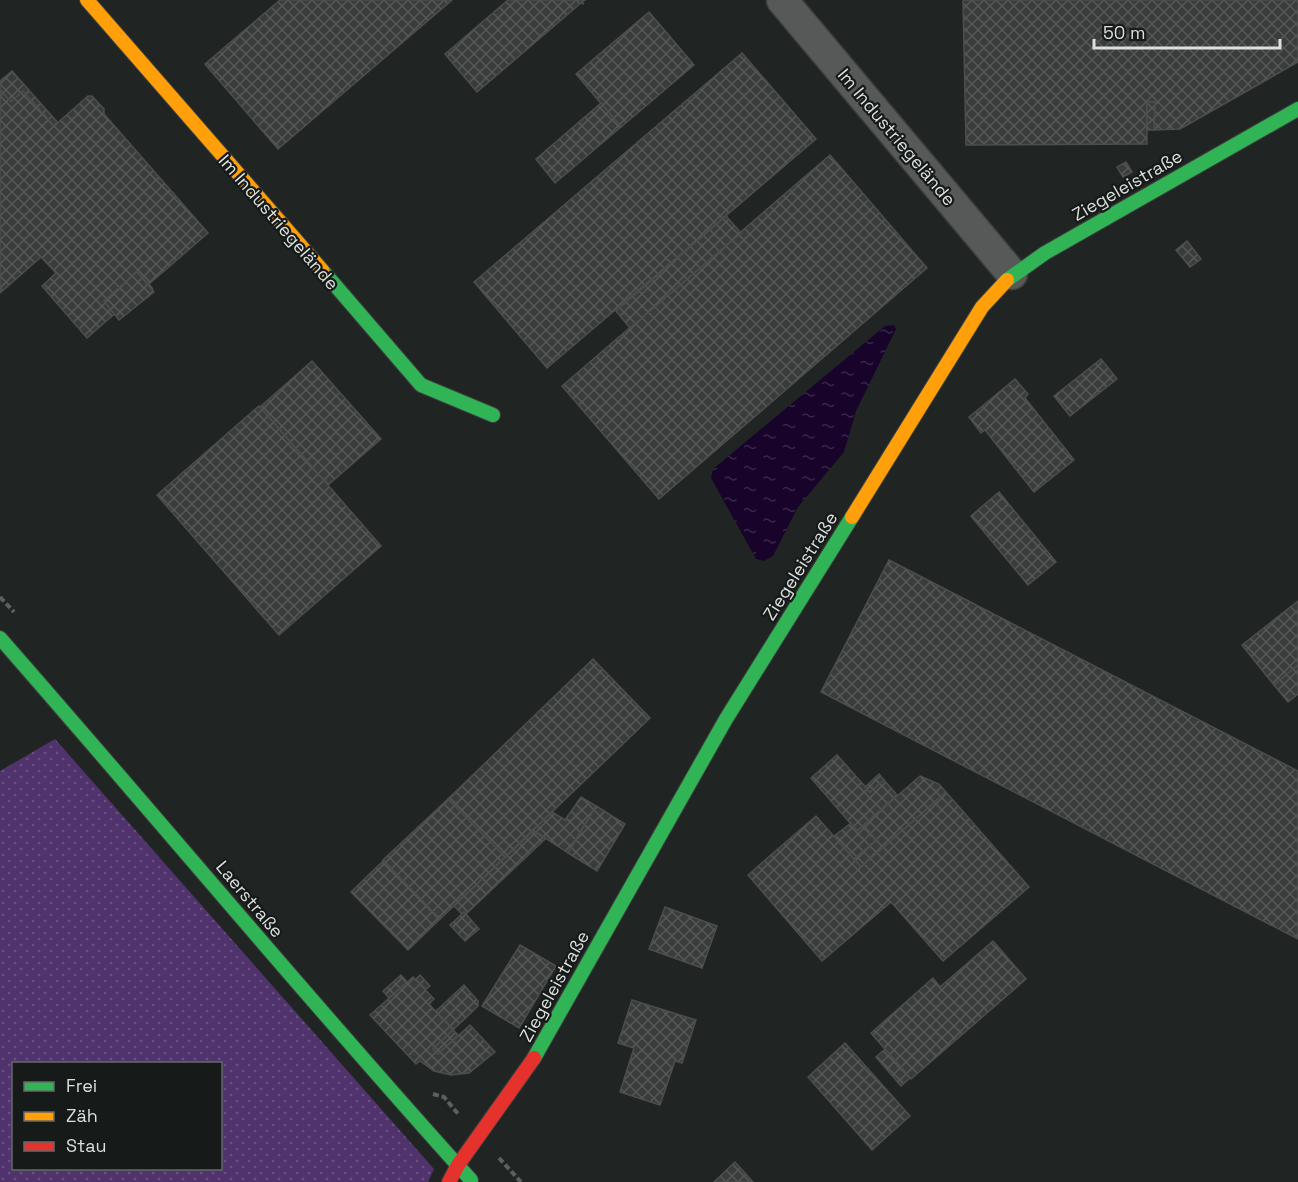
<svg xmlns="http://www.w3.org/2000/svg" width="1298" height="1182" font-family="'Space Grotesk',sans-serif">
	<defs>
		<pattern id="grass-dots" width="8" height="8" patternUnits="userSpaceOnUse" patternTransform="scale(1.5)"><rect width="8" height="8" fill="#50336c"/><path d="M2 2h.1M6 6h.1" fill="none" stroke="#695081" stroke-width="1.8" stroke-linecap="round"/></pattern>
		<pattern id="water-ripples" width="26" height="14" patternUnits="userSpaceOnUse" patternTransform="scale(1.5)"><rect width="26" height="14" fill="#18032b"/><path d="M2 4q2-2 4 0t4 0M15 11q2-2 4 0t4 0" fill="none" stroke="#392749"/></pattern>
		<pattern id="building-cross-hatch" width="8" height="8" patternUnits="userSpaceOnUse" patternTransform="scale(1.5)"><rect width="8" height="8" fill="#393c3b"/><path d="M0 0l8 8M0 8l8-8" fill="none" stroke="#555857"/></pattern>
	</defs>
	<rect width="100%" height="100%" fill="#202422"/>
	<path fill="url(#grass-dots)" fill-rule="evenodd" d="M55 739 434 1169 428 1182H0V771ZM14 1064H220V1168H14Z"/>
	<path fill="url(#water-ripples)" d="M894 325 896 329 856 411 844 452 798 507 773 556 764 561 756 559 711 478 713 469 885 326Z"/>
	<g fill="url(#building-cross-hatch)" stroke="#4b4e4d" stroke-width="1.5">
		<path d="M280 0H452L278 149 205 64Z"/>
		<path d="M508 0H585L582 2 584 4 581 3 477 92 445 54Z"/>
		<path d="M963 0H1298V62L1180 129 1154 130 1155 102H1147V144L966 145Z"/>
		<path d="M649 12 694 65 621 127 576 74Z"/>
		<path d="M742 53 816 139 547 368 474 282Z"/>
		<path d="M12 71 58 123 54 126 23 91 11 102 0 90V81Z"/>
		<path d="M0 90 11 102 23 91 54 126 88 96H92L104 109V114L208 233 149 284 153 289 137 272 104 301 119 318 115 314 112 316 87 338 42 286 56 273 41 257 0 293Z"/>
		<path d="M1147 102H1155L1154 130H1147Z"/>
		<path d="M601 103 621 127 555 183 536 159Z"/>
		<path d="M830 155 927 268 659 499 562 386Z"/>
		<path d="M1126 162 1132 172 1123 177 1117 167Z"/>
		<path d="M726 216 741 233 630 328 616 311Z"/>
		<path d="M1187 241 1201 259 1190 267 1176 250Z"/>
		<path d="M137 272 154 292 119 320 104 301Z"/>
		<path d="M1101 359 1117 379 1070 416 1054 396Z"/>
		<path d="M312 361 381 439 328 485 260 407Z"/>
		<path d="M1015 379 1028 394 1025 398 1074 460 1034 492 985 430 981 433 969 417Z"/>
		<path d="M259 406 381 546 279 635 157 495Z"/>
		<path d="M999 492 1056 562 1028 585 971 516Z"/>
		<path d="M889 560 1298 771V939L821 692Z"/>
		<path d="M1298 601V665L1274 685 1242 645Z"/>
		<path d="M593 659 650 718 505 857 448 799Z"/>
		<path d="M1298 665V694L1288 702 1274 685Z"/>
		<path d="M837 755 870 792 884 780 897 795 857 831 811 778Z"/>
		<path d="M879 774 884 780 870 792 865 787Z"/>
		<path d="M920 776 939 784 946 792 861 867 854 859 876 840 864 825Z"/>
		<path d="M946 792 1029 887 943 961 891 902 822 961 748 875 816 816 861 867Z"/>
		<path d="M581 797 596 806 568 853 533 830 552 812 565 820Z"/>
		<path d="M448 799 505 857 440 919 383 860Z"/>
		<path d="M596 806 625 824 597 871 568 853Z"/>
		<path d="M851 823 857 831 864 825 876 840 854 859 834 836Z"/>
		<path d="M533 831 545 839 464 916 454 906Z"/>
		<path d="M383 861 440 919 408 950 351 892Z"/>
		<path d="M665 907 717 926 702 968 649 949Z"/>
		<path d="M464 912 479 929 465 941 450 925Z"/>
		<path d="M993 941 1026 979 911 1079 871 1033 933 978 940 987Z"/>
		<path d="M520 945 556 966 519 1028 482 1006Z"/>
		<path d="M401 975 407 982 389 998 383 991Z"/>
		<path d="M420 975 430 986 425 990 416 979Z"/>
		<path d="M413 977 434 999 429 1004 453 1030 433 1049 438 1054 470 1025 495 1052 469 1073 451 1075 434 1071 420 1061 416 1064 370 1015Z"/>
		<path d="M464 985 478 1001V1006L453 1030 436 1011Z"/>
		<path d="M632 1000 696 1020 682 1063 675 1061 660 1105 620 1092 634 1048 618 1043Z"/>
		<path d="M453 1030 458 1035 438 1054 433 1049Z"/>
		<path d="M845 1043 910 1116 872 1150 808 1077Z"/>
		<path d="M885 1049 910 1078 901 1086 876 1057Z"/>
		<path d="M735 1162 753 1182H714Z"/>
	</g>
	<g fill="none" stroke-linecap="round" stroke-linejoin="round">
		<defs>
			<path id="street" d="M782 0 1012 274"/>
			<g id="fast">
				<path d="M322 270 421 385 493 415"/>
				<path d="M1007 280 1045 253 1298 109"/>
				<path d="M0 638C158 818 310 1002 471 1180"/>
				<path d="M534 1058 726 719 852 517"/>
			</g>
			<g id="slow">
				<path d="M87 0 322 270"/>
				<path d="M852 517 982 307 1007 280"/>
			</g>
			<path id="jam" d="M449 1182 458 1165 534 1058"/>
		</defs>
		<use href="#street" stroke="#3c3f3e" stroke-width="33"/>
		<use href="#fast" stroke="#3c3f3e" stroke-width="16"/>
		<use href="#slow" stroke="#3c3f3e" stroke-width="16"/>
		<use href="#jam" stroke="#3c3f3e" stroke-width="16"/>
		<g stroke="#5d605e" stroke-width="4" stroke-dasharray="6 3" stroke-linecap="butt">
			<path d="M0 597 14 612"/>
			<path d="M433 1094 444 1097 459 1115"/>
			<path d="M499 1158 521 1182"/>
		</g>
		<use href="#street" stroke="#565958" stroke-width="30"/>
		<use href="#fast" stroke="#30b455" stroke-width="14"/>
		<use href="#slow" stroke="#ff9f0a" stroke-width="14"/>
		<use href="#jam" stroke="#e5322d" stroke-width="14"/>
	</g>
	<g text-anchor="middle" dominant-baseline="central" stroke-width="4.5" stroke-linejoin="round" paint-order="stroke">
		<g font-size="18" fill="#dbdfde" stroke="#161b19">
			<text transform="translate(897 137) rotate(50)">Im Industriegelände</text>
			<text transform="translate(1127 185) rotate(-30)">Ziegeleistraße</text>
			<text transform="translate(279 222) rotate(49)">Im Industriegelände</text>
			<text transform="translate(800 566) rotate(-58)">Ziegeleistraße</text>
			<text transform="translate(250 899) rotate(50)">Laerstraße</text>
			<text transform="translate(554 986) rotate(-61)">Ziegeleistraße</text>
		</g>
	</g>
	<rect x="12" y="1062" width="210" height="108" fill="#161b19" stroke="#656968" stroke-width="1.5"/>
	<rect x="24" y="1082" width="30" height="9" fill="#30b455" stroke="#656968" stroke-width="1.5"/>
	<text x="66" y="1092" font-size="18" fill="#dbdfde">Frei</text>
	<rect x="24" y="1112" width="30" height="9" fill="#ff9f0a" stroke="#656968" stroke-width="1.5"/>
	<text x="66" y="1122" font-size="18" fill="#dbdfde">Zäh</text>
	<rect x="24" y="1142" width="30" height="9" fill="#e5322d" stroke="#656968" stroke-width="1.5"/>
	<text x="66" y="1152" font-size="18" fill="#dbdfde">Stau</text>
	<path d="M1094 39v9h186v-9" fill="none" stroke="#dbdfde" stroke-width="3"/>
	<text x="1103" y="39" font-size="18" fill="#dbdfde" stroke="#161b19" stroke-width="4.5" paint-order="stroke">50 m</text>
</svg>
